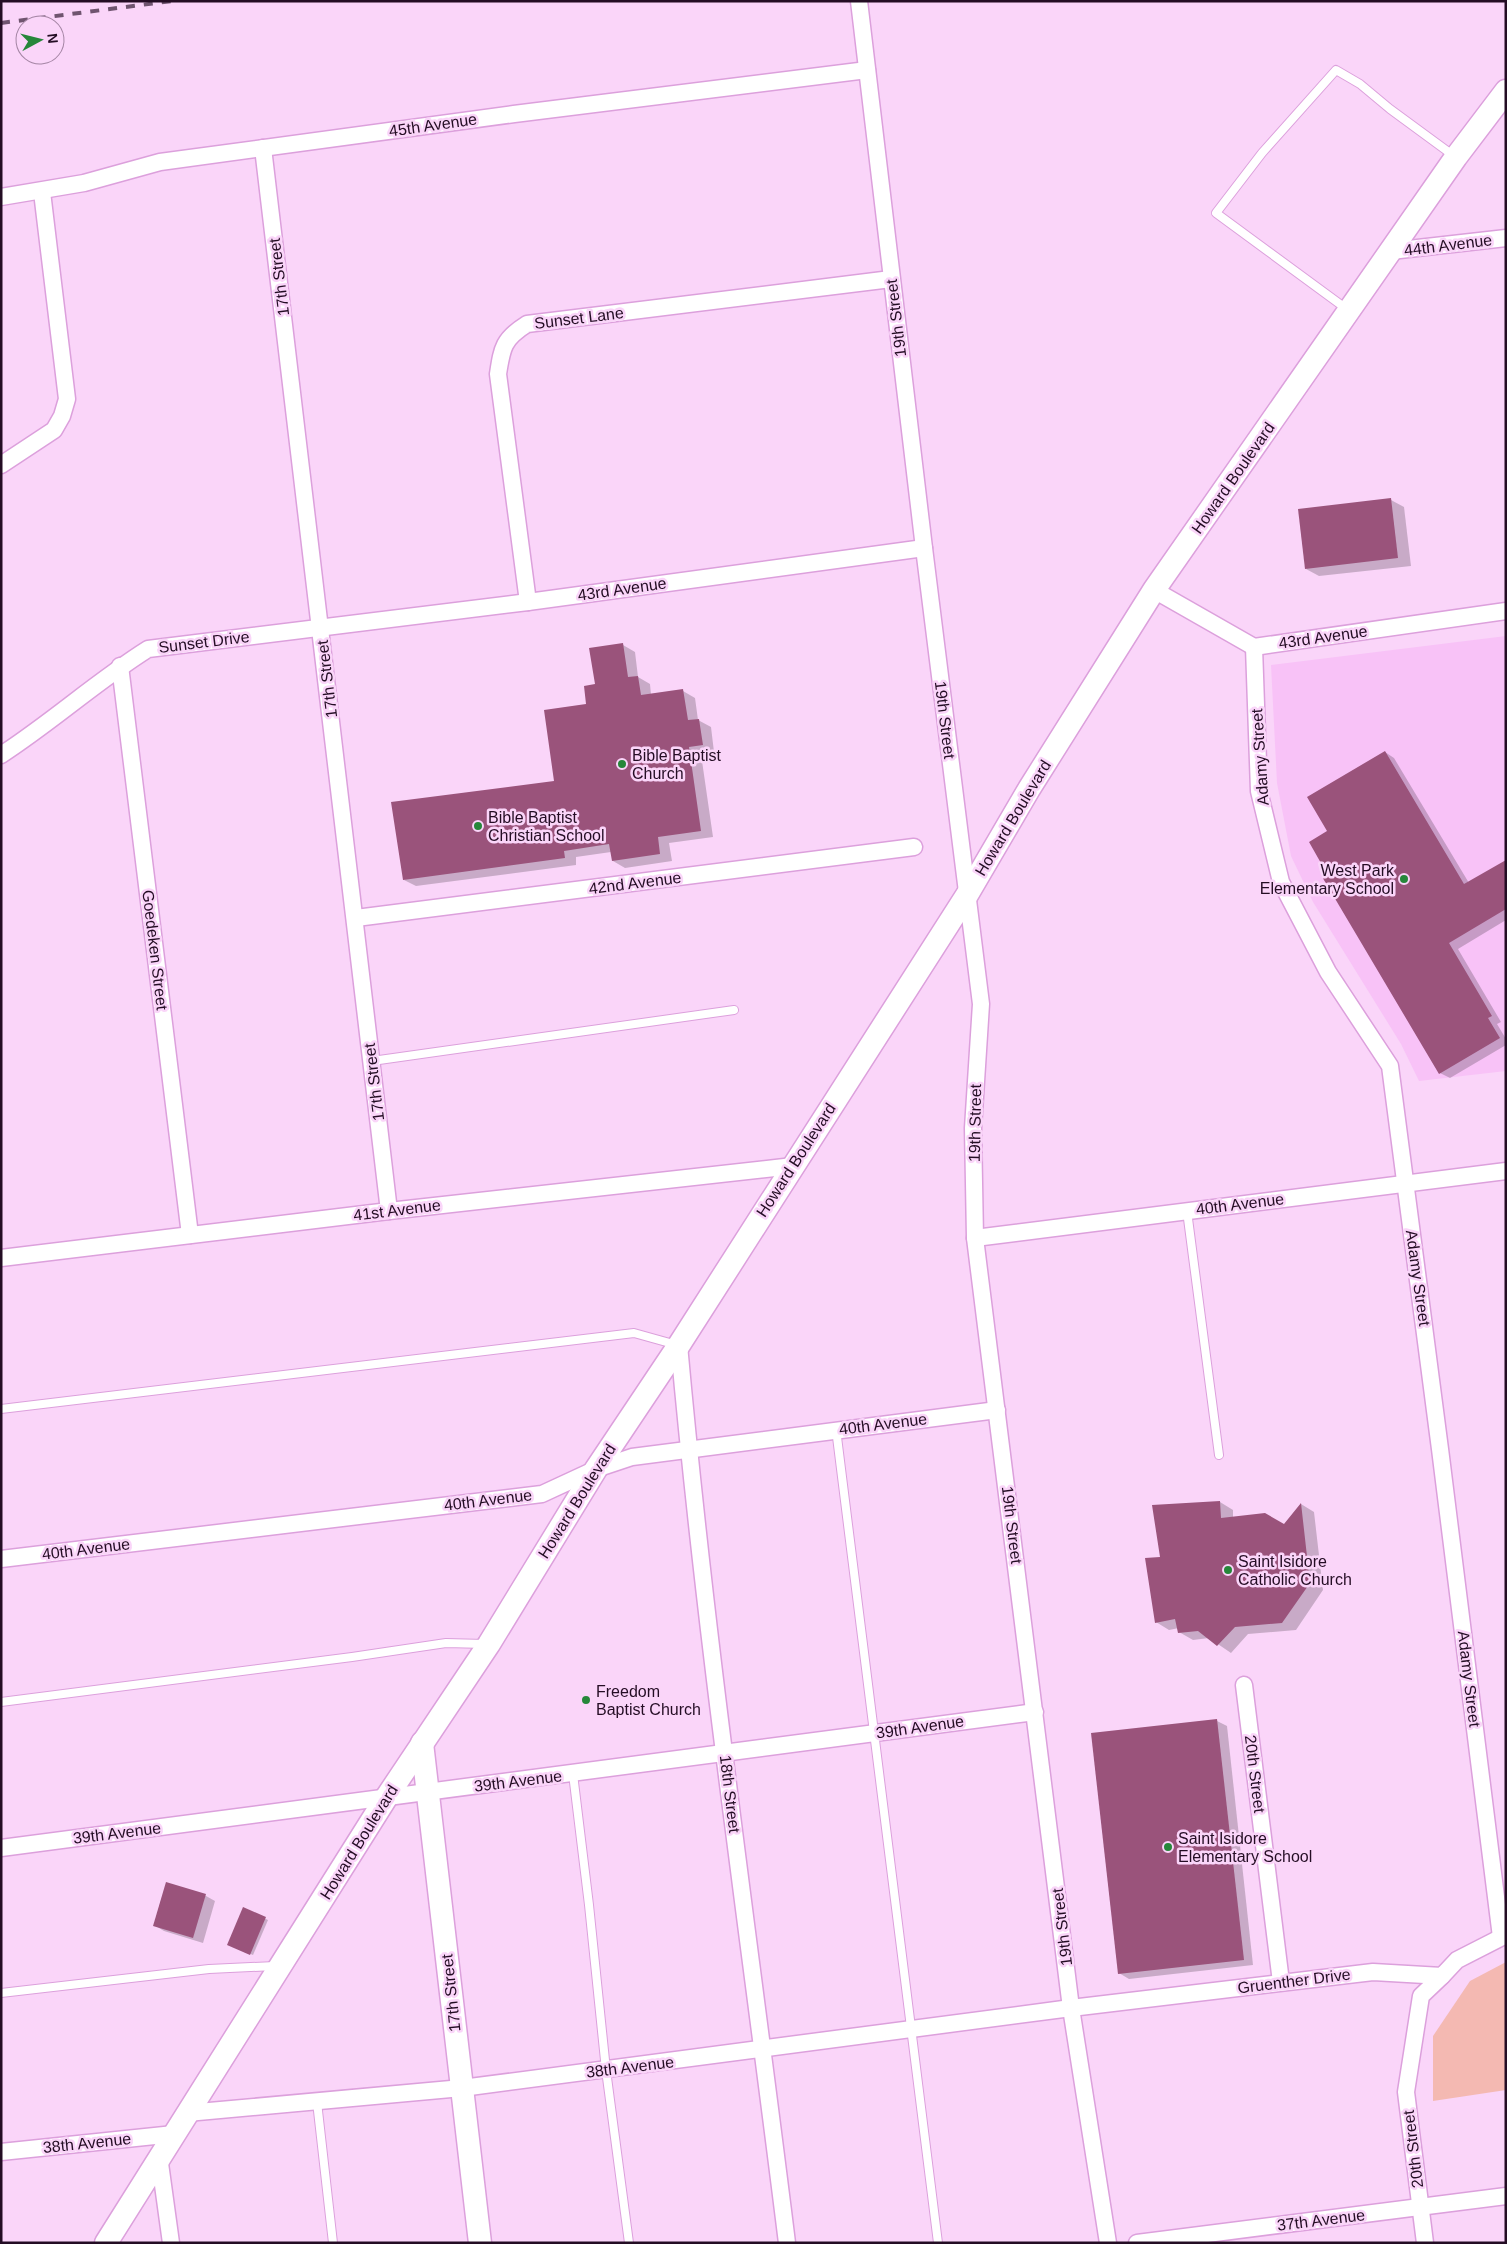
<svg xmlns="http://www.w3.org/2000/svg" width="1507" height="2244" font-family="Helvetica,sans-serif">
	<rect width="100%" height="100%" fill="#fad5f9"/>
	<path fill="#f8c2f7" d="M1506 636V1071L1419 1081 1401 1044 1313 902 1291 856 1277 783 1271 665Z"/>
	<path fill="#f4b9b2" d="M1506 1962V2090L1433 2101V2036L1470 1981Z"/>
	<g fill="#0003">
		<path d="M1391 500 1404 507 1411 566 1319 576 1306 569Z"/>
		<path d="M623 645 635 652 638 677 650 684 651 695 683 691 695 698 698 720 711 727 714 752 701 754 713 837 669 843 672 861 625 868 613 861 611 852 576 857V865L416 886 404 880 556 783 596 685Z"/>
		<path d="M1385 752 1394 758 1469 883 1506 861V920L1458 949 1501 1022 1497 1024 1506 1039V1045L1450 1078 1440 1073 1328 872V831Z"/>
		<path d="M1220 1502 1233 1510V1518L1284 1526 1301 1504 1314 1512 1323 1590 1296 1630 1248 1634 1231 1653 1209 1638 1193 1640 1179 1632V1628L1169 1630 1156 1622 1161 1558Z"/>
		<path d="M1217 1721 1227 1726 1253 1965 1129 1979 1119 1973Z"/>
		<path d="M166 1884 206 1896 215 1901 203 1943 164 1931 154 1925Z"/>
		<path d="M244 1909 268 1920 253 1955 232 1946Z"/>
	</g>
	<g fill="#9a537b">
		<path d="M1391 498 1398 558 1305 569 1298 509Z"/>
		<path d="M623 643 628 677 638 676 641 695 683 689 688 720 699 719 703 745 689 747 701 831 658 837 660 854 612 861 609 844 564 851 565 858 403 880 391 802 554 781 544 710 586 704 584 686 595 684 589 648Z"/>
		<path d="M1385 751 1464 884 1506 860V909L1449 943 1492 1016 1488 1018 1500 1038 1439 1074 1321 875 1326 872 1309 842 1327 831 1307 797Z"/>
		<path d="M1220 1501 1221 1518 1265 1513 1284 1524 1301 1503 1310 1583 1282 1623 1235 1627 1217 1646 1198 1631 1178 1633 1175 1619 1155 1623 1145 1558 1160 1557 1152 1505Z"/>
		<path d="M1217 1719 1244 1960 1118 1974 1091 1733Z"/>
		<path d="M166 1882 206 1894 193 1938 153 1926Z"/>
		<path d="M243 1907 266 1917 250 1955 227 1945Z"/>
	</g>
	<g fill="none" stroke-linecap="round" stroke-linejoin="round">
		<defs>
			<g id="lane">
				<path d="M1348 310 1216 213 1262 153 1336 70 1360 84 1390 109 1454 156"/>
				<path d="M372 1061 734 1010"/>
				<path d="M1187 1211 1219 1455"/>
				<path d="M1 1409 634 1333 677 1345"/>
				<path d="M836 1429 938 2243"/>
				<path d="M1 1702 352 1657 446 1643 485 1644"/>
				<path d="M573 1774 589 1905 606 2070 629 2243"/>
				<path d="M1 1993 209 1969 275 1966"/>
				<path d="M317 2102 333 2243"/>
			</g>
			<g id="street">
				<path d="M859 1 924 548 981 1004 973 1128 975 1238 1071 2008 1108 2243"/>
				<path d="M263 148 389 1211"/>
				<path d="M1 197 84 183 160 162 514 114 867 70"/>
				<path d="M1391 251 1506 238"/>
				<path d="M1 465 54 430 62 416 67 399 42 192"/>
				<path d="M1154 590 1254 647 1506 611"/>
				<path d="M528 602 498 374C502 348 503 339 527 324L891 279"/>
				<path d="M1254 647 1259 791 1281 882 1328 972 1390 1066 1440 1449 1501 1937"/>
				<path d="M120 666 190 1235"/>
				<path d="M1 755C52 722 97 681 148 649L528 602 924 548"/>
				<path d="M356 918 914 847"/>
				<path d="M975 1238 1506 1171"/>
				<path d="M1 1258 389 1211 793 1166"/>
				<path d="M679 1345C706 1645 750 1944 787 2243"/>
				<path d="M1 1559 542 1494 596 1469 632 1457 997 1410"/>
				<path d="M1244 1685 1281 1982"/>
				<path d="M1 1848 1035 1712"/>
				<path d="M187 2113 462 2088 1071 2008 1373 1972 1442 1976 1457 1960 1506 1935"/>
				<path d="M1 2152 174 2134"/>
				<path d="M159 2156 171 2243"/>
				<path d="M1137 2243 1506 2196"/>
				<path d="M1425 2243 1406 2092 1421 1996 1442 1976"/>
			</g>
			<g id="secondary">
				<path d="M422 1743 480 2243"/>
				<path d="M106 2243 386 1798 489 1644 596 1469 679 1345 967 895 1029 789 1154 590 1456 157 1506 91"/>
			</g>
		</defs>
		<use href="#lane" stroke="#dca0dc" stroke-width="10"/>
		<use href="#street" stroke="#dca0dc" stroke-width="19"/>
		<use href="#secondary" stroke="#dca0dc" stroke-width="25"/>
		<use href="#lane" stroke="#fff" stroke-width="8"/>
		<use href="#street" stroke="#fff" stroke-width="16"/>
		<use href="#secondary" stroke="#fff" stroke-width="22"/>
		<path stroke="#6f546f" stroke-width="4" stroke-dasharray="9 9" stroke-linecap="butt" d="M1 23 172 1"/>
	</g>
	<g fill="#26873a" stroke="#fad5f9" stroke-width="2">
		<circle cx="622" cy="764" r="5"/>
		<circle cx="478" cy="826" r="5"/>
		<circle cx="1404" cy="879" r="5"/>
		<circle cx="1228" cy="1570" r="5"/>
		<circle cx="586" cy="1700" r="5"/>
		<circle cx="1168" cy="1847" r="5"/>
	</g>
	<g text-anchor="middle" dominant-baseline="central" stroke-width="5" stroke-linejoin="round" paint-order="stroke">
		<g font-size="16" fill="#240d24" stroke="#fad5f9">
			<text transform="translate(433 125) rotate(-8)">45th Avenue</text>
			<text transform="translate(1448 245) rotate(-7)">44th Avenue</text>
			<text transform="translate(279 277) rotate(-97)">17th Street</text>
			<text transform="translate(579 318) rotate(-7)">Sunset Lane</text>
			<text transform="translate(896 318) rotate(-97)">19th Street</text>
			<text transform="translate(1233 478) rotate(-55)">Howard Boulevard</text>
			<text transform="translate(622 589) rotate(-8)">43rd Avenue</text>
			<text transform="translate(1323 637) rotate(-8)">43rd Avenue</text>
			<text transform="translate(204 642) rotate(-7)">Sunset Drive</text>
			<text transform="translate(327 679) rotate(-97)">17th Street</text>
			<text transform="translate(945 720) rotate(83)">19th Street</text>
			<text transform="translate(1260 757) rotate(-94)">Adamy Street</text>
			<text transform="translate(1013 818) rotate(-59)">Howard Boulevard</text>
			<text transform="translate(635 883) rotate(-7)">42nd Avenue</text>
			<text transform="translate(155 950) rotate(83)">Goedeken Street</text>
			<text transform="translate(374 1082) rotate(-97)">17th Street</text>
			<text transform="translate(975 1123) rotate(-89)">19th Street</text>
			<text transform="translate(796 1160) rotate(-57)">Howard Boulevard</text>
			<text transform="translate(1240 1204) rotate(-7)">40th Avenue</text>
			<text transform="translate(397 1210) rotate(-7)">41st Avenue</text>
			<text transform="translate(1418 1278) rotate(82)">Adamy Street</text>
			<text transform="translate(883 1424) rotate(-7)">40th Avenue</text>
			<text transform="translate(488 1500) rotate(-7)">40th Avenue</text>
			<text transform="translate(577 1501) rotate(-58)">Howard Boulevard</text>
			<text transform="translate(1012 1525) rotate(83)">19th Street</text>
			<text transform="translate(86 1549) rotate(-7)">40th Avenue</text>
			<text transform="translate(1469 1679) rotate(83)">Adamy Street</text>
			<text transform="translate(920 1727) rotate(-8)">39th Avenue</text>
			<text transform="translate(1255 1774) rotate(83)">20th Street</text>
			<text transform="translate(518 1781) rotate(-7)">39th Avenue</text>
			<text transform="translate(730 1794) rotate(83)">18th Street</text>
			<text transform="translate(117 1833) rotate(-7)">39th Avenue</text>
			<text transform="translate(359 1842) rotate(-58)">Howard Boulevard</text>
			<text transform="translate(1062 1927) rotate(-97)">19th Street</text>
			<text transform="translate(1294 1981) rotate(-7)">Gruenther Drive</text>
			<text transform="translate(451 1993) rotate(-96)">17th Street</text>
			<text transform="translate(630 2067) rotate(-7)">38th Avenue</text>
			<text transform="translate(87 2143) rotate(-6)">38th Avenue</text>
			<text transform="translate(1413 2149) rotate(-97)">20th Street</text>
			<text transform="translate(1321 2220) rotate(-7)">37th Avenue</text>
		</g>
		<g font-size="16" fill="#240d24" stroke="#fad5f9" text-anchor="start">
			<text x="632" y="755">Bible Baptist<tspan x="632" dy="18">Church</tspan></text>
			<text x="488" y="817">Bible Baptist<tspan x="488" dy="18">Christian School</tspan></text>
			<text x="1394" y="870" text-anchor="end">West Park<tspan x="1394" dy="18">Elementary School</tspan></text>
			<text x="1238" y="1561">Saint Isidore<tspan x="1238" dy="18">Catholic Church</tspan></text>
			<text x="596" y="1691">Freedom<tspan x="596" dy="18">Baptist Church</tspan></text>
			<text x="1178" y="1838">Saint Isidore<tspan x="1178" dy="18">Elementary School</tspan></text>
		</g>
	</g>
	<rect width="1507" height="2244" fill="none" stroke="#240d24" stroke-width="5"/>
	<g transform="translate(40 40) rotate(83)"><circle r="24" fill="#fad5f9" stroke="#a485a4"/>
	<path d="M0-4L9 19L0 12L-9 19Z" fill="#26873a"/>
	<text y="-8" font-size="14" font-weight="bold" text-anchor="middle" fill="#240d24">N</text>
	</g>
</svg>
